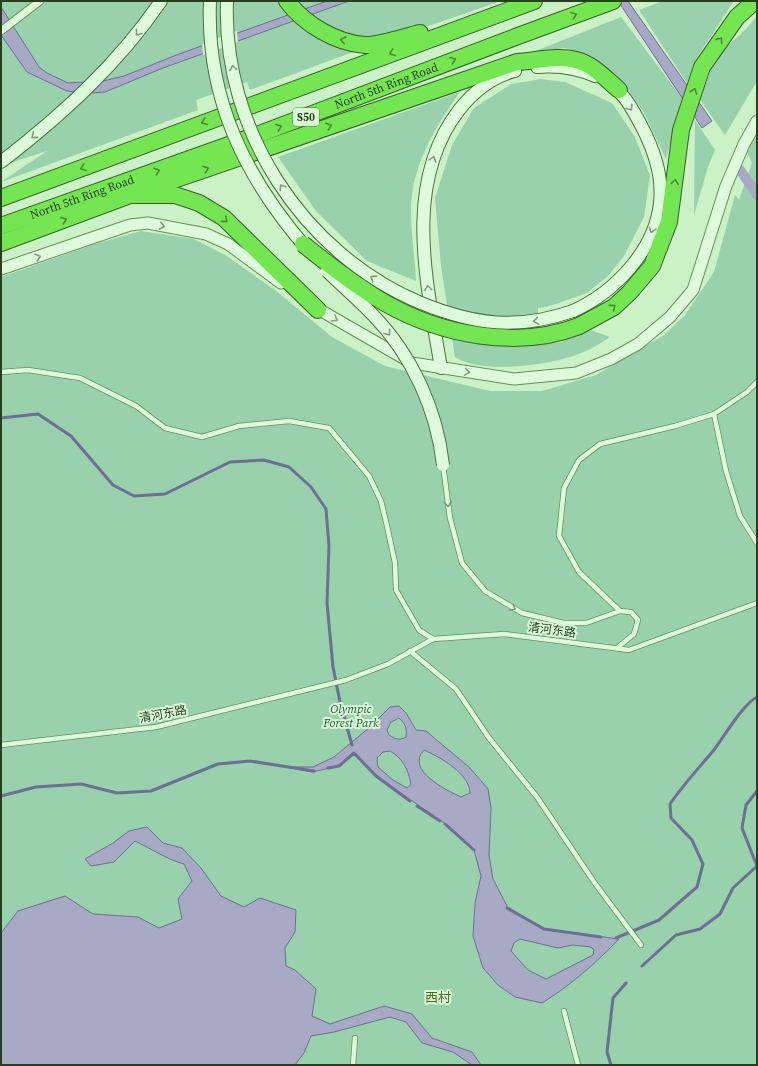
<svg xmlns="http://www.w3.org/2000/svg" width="758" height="1066" font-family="'Source Serif 4','Noto Sans SC',serif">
	<rect width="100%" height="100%" fill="#caf2c6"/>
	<g fill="#98d1ab">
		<path d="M1 1H501L356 51 250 90 247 82 196 100 198 110 1 182 47 151 1 166Z"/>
		<path d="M663 1H734L696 59 687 83 639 10Z"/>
		<path d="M757 16V81L725 135 700 100 716 56 746 29Z"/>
		<path d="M621 17 682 98 666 159 643 111 620 80 584 55 566 48 533 52Z"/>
		<path d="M541 79 565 82 612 103 635 137 650 176 644 217 624 256 608 276 587 293 550 306 538 308V345L561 342 591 330 610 337C601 343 592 349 581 353 553 365 481 375 455 357L441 266 435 198 452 145 474 108 511 84Z"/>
		<path d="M460 92C435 127 411 167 411 211 411 235 415 258 416 281L367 261 316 211 278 157Z"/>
		<path d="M695 120 715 150 708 167 694 215Z"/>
		<path d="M757 127V1065H1V277L95 244 141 231 194 239 227 256 275 290 332 337 385 366 490 391H542L596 375 664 335 685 315 714 272 735 195 739 200 752 163 745 148Z"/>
	</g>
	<g fill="#a8aac5" stroke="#6d6f94" fill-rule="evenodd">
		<path d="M327 1H349L163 68 105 92 91 93 67 91 27 72 1 35V7L39 67 47 73 68 83 103 81 124 76 179 54Z"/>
		<path d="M618 1H628L712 121 702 128Z"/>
		<path d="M399 706 406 713 416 730 426 731 470 768 488 789 491 808 489 855 493 879 509 910 544 929 619 939C596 963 571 985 542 1003L515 997 498 985 483 968 473 936 475 903 481 876 474 850 450 827 376 776 354 753 339 766 312 772 286 767H313L334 757 370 727 390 707ZM399 718C406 724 407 729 406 737 399 741 395 739 389 735L387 730 391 722ZM424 750C440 757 470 774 470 793L461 797C446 790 405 770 424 750ZM390 751C403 758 409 771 411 785L407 788 393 780 378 767 377 758 383 752ZM520 939 558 948 573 945 591 947 594 950 593 955 546 979 528 970 511 951 514 943Z"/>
		<path d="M147 827 163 843 182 848 201 868 221 896 244 907 260 898 296 910 295 932 285 948 286 966 295 970 316 989 312 1016 330 1024 384 1006 412 1014 432 1038 472 1052 481 1065H472L453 1052 422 1043 406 1022 390 1017 334 1032 311 1036 304 1053 295 1065H1V933L18 911 65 896 93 914 138 917 159 928 182 919 178 899 192 881 184 864C166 859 152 849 135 841L114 862 91 866 85 859 113 843 129 831Z"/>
	</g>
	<path fill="#caf2c6" d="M237 31 238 42 203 55 202 44Z"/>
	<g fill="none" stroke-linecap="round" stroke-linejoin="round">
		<g stroke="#6d6f94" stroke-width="3">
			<path d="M1 418 38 414 71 436 113 485 134 496 165 494 230 462 264 460 289 467 311 487 326 509 329 546 327 603 333 667 340 702 352 745"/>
			<path d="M328 768 339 766 354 753 376 776 410 801"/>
			<path d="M1 796 36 787 81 784 117 793 151 791 218 764 250 761 314 771"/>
			<path d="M417 806 440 821"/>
			<path d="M445 824 474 850"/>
			<path d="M507 908 544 929 601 937"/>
			<path d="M616 938 659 920 697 887 703 864 692 840 671 818 670 804C683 785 698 769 713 751 724 737 742 705 757 697"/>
			<path d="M642 966 676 935 700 929 720 914 733 888 757 866 742 828 746 805 757 791"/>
			<path d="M611 1065 607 1052 613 998 626 983"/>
		</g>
		<path stroke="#a8aac5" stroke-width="10" d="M740 170 757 195"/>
		<defs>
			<g id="service">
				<path d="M1 372 28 370 80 378 136 406 165 428 202 437 239 426 289 421 329 428 369 476 381 501 387 526 395 563 396 590 419 630 433 639"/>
				<path d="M714 414 726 471 740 516 757 543"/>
				<path d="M443 465 450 518 462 563 485 591 522 613 564 623H586L620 611"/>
				<path d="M617 648 634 634 638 620 631 612 620 611 579 572 559 536 564 488 579 460 600 444 675 426 714 414 747 392 757 382"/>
				<path d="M410 651 456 689 489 738 537 797 594 882 641 945"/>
				<path d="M1 745 156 727 346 680 388 664 433 639 504 634 629 650 757 603"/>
				<path d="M564 1011 578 1065"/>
				<path d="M353 1065 355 1038"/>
			</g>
			<path id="pedestrian" d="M1 31 40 1"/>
			<g id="tertiary">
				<path d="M1 269 130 225 148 223 206 234 228 244 281 283"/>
				<path d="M313 306 412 363 514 379 576 373 611 359 638 344 670 317 693 290 726 186 744 144 757 121"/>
			</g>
			<g id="secondary">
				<path d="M537 67C558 65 577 68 595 76"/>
				<path d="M1 162C62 115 118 64 161 1"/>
				<path d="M573 311C615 292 655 250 660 203 663 177 654 150 642 127 634 112 625 94 611 85"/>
				<path d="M441 368C427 283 402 184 459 110 473 92 493 76 515 71"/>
			</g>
			<g id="motorway">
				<path d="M287 1C304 24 336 43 365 45 377 46 407 36 420 33"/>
				<path d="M130 195 517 62C535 61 558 55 576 60 593 64 606 79 619 90"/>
				<path d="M1 198 534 1"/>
				<path id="s1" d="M1 226 254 136 518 36 613 1"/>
				<path d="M1 243 130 195H175L199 203 224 218 318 310"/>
				<path d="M579 326 614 307 630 292 652 266 669 222 681 130 702 67 737 17 755 1"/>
			</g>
		</defs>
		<use href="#service" stroke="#678f5a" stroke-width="6"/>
		<use href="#pedestrian" stroke="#678f5a" stroke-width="9"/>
		<use href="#tertiary" stroke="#678f5a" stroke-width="13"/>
		<use href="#secondary" stroke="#4c713d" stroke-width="14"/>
		<use href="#motorway" stroke="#3d5d2e" stroke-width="18"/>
		<use href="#service" stroke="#ddfbda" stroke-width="4.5"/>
		<use href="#pedestrian" stroke="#ddfbda" stroke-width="7"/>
		<use href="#tertiary" stroke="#ddfbda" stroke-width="11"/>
		<use href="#secondary" stroke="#ddfbda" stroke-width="12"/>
		<use href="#motorway" stroke="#73e652" stroke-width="16"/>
		<defs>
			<g id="secondary-bridge">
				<path d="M210 1C206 98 245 178 308 250"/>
				<path d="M227 1C222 129 303 254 421 303 475 325 518 330 573 311"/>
				<path d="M327 271C342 286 358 299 373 315 412 355 437 410 443 465"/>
			</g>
			<path id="motorway-bridge" d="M303 244C329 265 356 286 385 303 441 335 518 350 579 326"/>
		</defs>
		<use href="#secondary-bridge" stroke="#4c713d" stroke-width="14" stroke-linecap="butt"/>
		<use href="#motorway-bridge" stroke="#3d5d2e" stroke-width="18" stroke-linecap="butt"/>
		<use href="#secondary-bridge" stroke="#ddfbda" stroke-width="12"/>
		<use href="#motorway-bridge" stroke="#73e652" stroke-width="16"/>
	</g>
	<defs><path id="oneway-chevron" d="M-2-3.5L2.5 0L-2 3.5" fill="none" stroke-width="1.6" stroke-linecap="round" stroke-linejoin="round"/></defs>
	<g stroke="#4a8a36">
		<use href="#oneway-chevron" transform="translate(574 15) rotate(-20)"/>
		<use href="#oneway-chevron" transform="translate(343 40) rotate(-167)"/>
		<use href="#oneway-chevron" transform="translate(720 40) rotate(-53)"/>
		<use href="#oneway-chevron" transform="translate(392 53) rotate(160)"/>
		<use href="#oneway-chevron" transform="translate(453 60) rotate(-21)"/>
		<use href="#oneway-chevron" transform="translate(694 91) rotate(-72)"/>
		<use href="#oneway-chevron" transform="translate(204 122) rotate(160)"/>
		<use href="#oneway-chevron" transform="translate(329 126) rotate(-19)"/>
		<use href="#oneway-chevron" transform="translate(279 127) rotate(-21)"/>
		<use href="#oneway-chevron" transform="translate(83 168) rotate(160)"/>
		<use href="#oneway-chevron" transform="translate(206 169) rotate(-19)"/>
		<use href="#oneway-chevron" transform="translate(157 171) rotate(-19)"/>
		<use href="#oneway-chevron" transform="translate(675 182) rotate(-82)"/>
		<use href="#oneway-chevron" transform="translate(64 220) rotate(-21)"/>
		<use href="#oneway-chevron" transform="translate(225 220) rotate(40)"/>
		<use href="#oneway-chevron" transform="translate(613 307) rotate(-37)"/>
	</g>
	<g stroke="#829c7c">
		<use href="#oneway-chevron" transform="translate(138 33) rotate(128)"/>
		<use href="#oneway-chevron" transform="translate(233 68) rotate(-101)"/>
		<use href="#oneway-chevron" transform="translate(630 108) rotate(56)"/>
		<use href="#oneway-chevron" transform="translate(34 136) rotate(140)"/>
		<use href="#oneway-chevron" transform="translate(433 159) rotate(-72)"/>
		<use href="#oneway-chevron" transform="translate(282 187) rotate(-124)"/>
		<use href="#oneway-chevron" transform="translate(162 226) rotate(11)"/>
		<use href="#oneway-chevron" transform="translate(652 230) rotate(108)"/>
		<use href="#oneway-chevron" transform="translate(38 257) rotate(-19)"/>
		<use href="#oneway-chevron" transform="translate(373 278) rotate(-147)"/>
		<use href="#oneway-chevron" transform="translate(428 288) rotate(-98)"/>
		<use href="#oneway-chevron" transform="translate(335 319) rotate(30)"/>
		<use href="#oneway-chevron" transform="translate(536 321) rotate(171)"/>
		<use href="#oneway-chevron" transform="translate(388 333) rotate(53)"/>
		<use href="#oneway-chevron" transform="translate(467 372) rotate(9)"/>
		<use href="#oneway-chevron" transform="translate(448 504) rotate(83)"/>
		<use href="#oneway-chevron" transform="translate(513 608) rotate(31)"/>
	</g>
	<g text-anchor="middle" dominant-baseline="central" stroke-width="4" stroke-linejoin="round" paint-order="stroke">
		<rect fill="#d9f8d6" stroke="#5d7656" stroke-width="1" x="293" y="108" width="26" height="18" rx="3"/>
		<g font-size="11" font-weight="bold" fill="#283e1f">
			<text x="306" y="117">S50</text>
		</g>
		<g font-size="12" fill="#283e1f" stroke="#d9f8d6">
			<text stroke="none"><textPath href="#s1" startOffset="410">North 5th Ring Road</textPath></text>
			<text stroke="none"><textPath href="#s1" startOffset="86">North 5th Ring Road</textPath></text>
			<text transform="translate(552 630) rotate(7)">清河东路</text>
			<text transform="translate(163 714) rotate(-11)">清河东路</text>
		</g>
		<g font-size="12" font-style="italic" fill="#245c3e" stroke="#d9f8d6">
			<text x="351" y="709">Olympic<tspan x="351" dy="14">Forest Park</tspan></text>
		</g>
		<g font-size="13" fill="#4b6e1b" stroke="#d9f8d6">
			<text x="438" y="997">西村</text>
		</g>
	</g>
	<rect width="758" height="1066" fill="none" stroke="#283e1f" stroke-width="4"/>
</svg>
